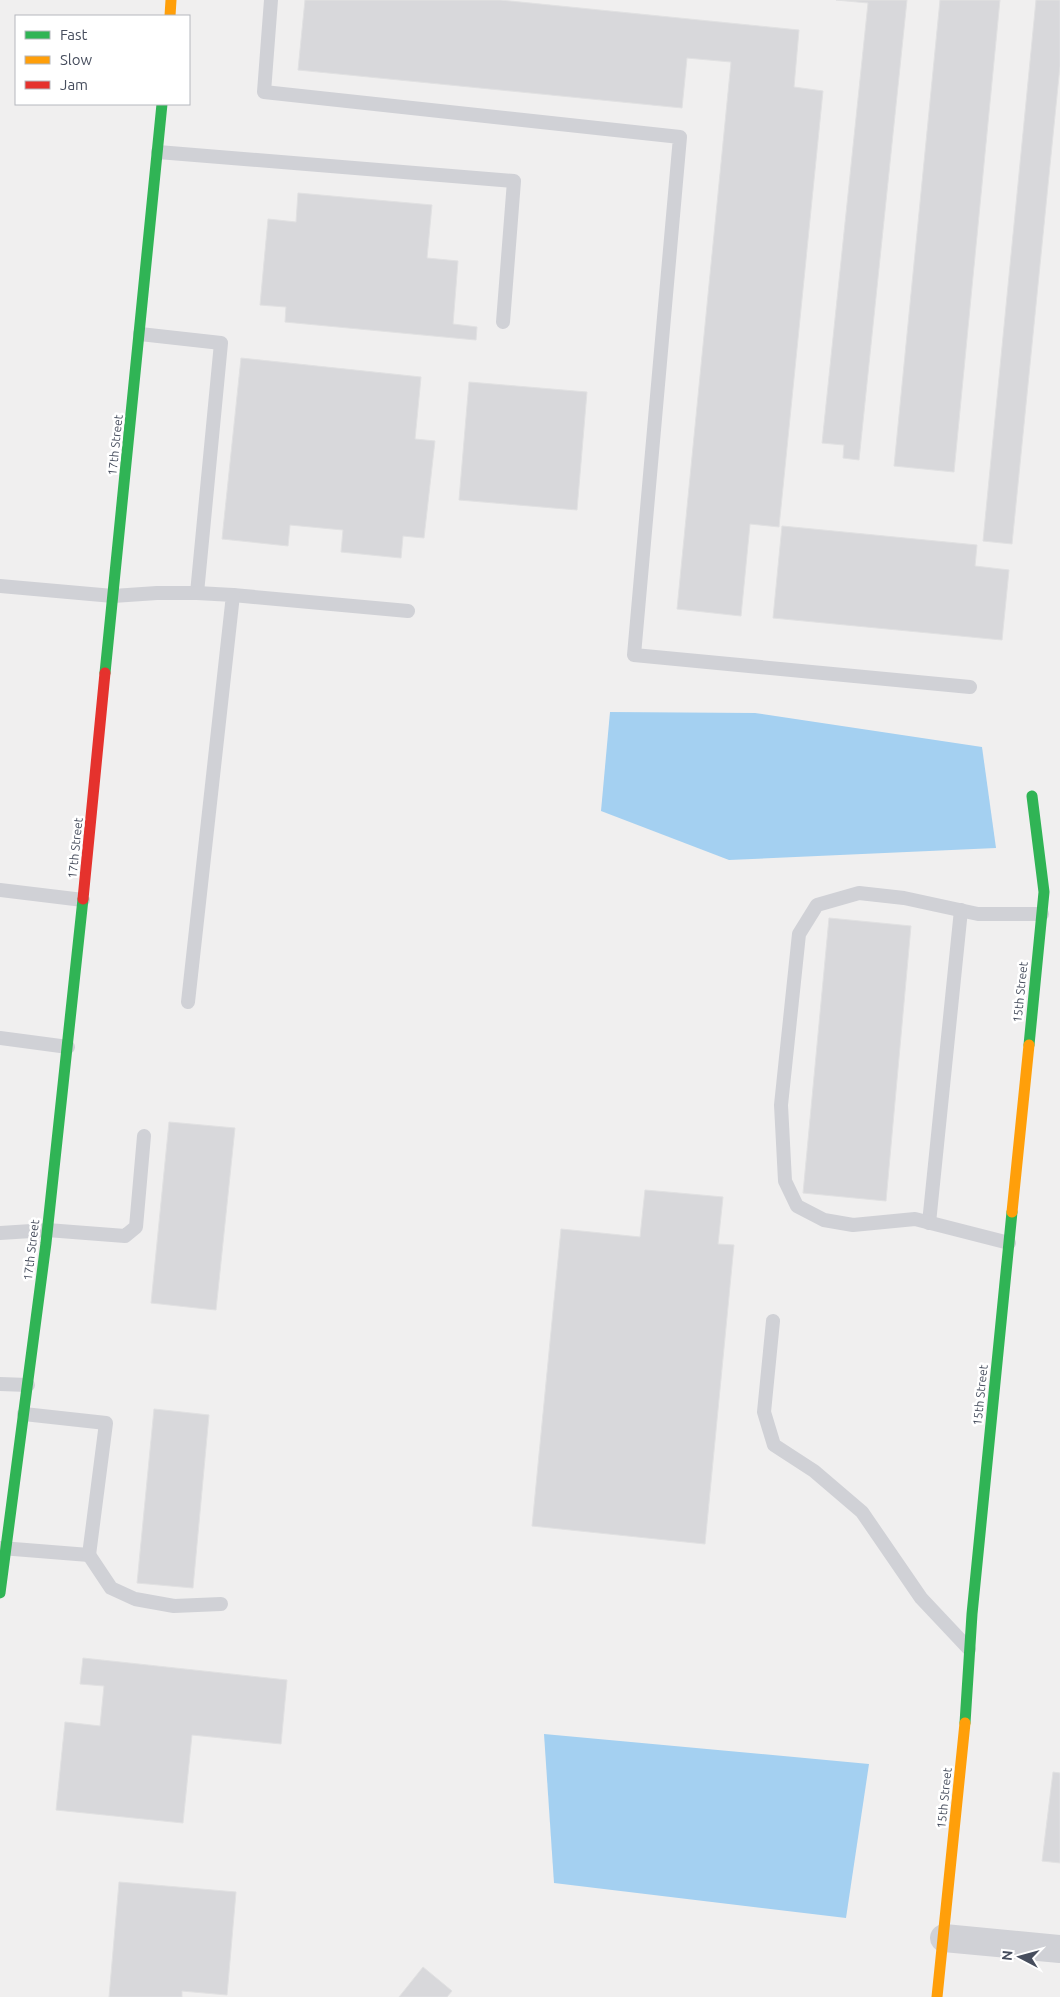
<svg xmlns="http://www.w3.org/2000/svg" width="1060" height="1997" font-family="Ubuntu,sans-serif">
	<rect width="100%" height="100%" fill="#f0efef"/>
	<g fill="#a4d0f1">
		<path d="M610 712 755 713 982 747 996 848 729 860 601 811Z"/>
		<path d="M544 1734 869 1764 846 1918 554 1883Z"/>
	</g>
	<g fill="#d8d8db" stroke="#e1e1e2">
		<path d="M305 0H500L799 30 794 87 823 91 779 527 750 524 741 616 677 609 731 62 687 58 682 108 298 70Z"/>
		<path d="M836 0H907L859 460 843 458 844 445 822 443 868 3Z"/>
		<path d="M940 0H1000L954 472 894 466Z"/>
		<path d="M1036 0H1060V66L1012 544 983 541Z"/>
		<path d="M298 193 432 205 427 258 458 261 453 324 477 327 476 340 285 322 286 307 260 305 268 219 296 222Z"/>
		<path d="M241 358 421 377 415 439 435 441 424 538 403 536 401 558 341 552 343 530 290 525 288 546 222 539Z"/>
		<path d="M469 382 587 392 577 510 459 500Z"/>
		<path d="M782 526 977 545 975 566 1009 570 1002 640 773 618Z"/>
		<path d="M829 918 911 926 886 1201 803 1193Z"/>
		<path d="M169 1122 235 1128 216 1310 151 1303Z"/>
		<path d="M645 1190 723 1197 718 1244 734 1245 705 1544 532 1526 561 1229 640 1237Z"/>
		<path d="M154 1409 209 1415 193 1588 137 1583Z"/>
		<path d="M83 1658 287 1680 281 1744 192 1735 183 1823 56 1810 65 1722 100 1726 104 1686 80 1684Z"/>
		<path d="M1053 1772 1060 1773V1863L1042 1861Z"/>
		<path d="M119 1882 236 1892 227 1995 182 1991V1997H109Z"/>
		<path d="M423 1967 452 1991 447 1997H399Z"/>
	</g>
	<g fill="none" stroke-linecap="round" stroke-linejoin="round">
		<g stroke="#d0d1d6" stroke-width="14">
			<path d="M271 0 264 92 680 137 634 655 970 687"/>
			<path d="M158 152 514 181 503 322"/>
			<path d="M0 586 113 596 157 593H197L221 343 140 334"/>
			<path d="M233 595 408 611"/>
			<path d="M0 890 83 900"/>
			<path d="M188 1002 233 595 197 593"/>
			<path d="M0 1038 68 1047"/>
			<path d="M929 1223 961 910"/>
			<path d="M0 1233 47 1230 125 1236 136 1227 144 1136"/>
			<path d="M1009 1243 915 1219 853 1225 824 1220 797 1206 785 1181 781 1105 799 934 817 905 859 893 904 898 978 914H1042"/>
			<path d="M773 1321 764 1412 774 1445 814 1471 862 1512 921 1598 969 1649"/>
			<path d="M0 1384 28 1385"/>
			<path d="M1 1548 89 1555 106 1423 24 1414"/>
			<path d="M89 1555 111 1588 135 1599 174 1606 221 1604"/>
		</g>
		<path stroke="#d0d1d6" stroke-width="28" d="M944 1938 1060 1949"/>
		<g stroke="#30b455" stroke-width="11">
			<path d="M105 673 162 104"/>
			<path d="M1029 1045 1044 892 1032 796"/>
			<path d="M0 1593 46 1243 83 899"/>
			<path d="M965 1723 972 1614 1012 1212"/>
		</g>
		<g stroke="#ff9f0a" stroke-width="11">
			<path d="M170 16 171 0"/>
			<path d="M1012 1212 1029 1045"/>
			<path d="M937 1997 965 1723"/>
		</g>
		<path stroke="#e5322d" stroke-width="11" d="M83 899 105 673"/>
	</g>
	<g text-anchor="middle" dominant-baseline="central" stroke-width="5" stroke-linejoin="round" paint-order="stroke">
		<g font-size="12" fill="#464d5d" stroke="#fff">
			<text transform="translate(115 445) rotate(-84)">17th Street</text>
			<text transform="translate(75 848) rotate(-84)">17th Street</text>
			<text transform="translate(1020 992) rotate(-84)">15th Street</text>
			<text transform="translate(31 1250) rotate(-83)">17th Street</text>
			<text transform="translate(980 1395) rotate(-84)">15th Street</text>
			<text transform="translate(944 1798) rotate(-84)">15th Street</text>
		</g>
	</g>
	<rect x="15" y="15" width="175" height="90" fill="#ffffff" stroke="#b5b8be"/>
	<rect x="25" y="31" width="25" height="8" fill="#30b455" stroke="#b5b8be"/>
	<text x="60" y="40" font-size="15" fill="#464d5d">Fast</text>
	<rect x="25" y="56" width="25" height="8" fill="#ff9f0a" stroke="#b5b8be"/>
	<text x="60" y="65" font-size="15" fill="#464d5d">Slow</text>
	<rect x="25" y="81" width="25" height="8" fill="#e5322d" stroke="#b5b8be"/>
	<text x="60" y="90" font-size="15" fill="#464d5d">Jam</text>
	<g transform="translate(1020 1957) rotate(276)" stroke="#ffffff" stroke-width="4" paint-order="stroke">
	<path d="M0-4L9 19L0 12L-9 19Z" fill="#464d5d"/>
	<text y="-8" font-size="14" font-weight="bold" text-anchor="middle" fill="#464d5d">N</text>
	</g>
</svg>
